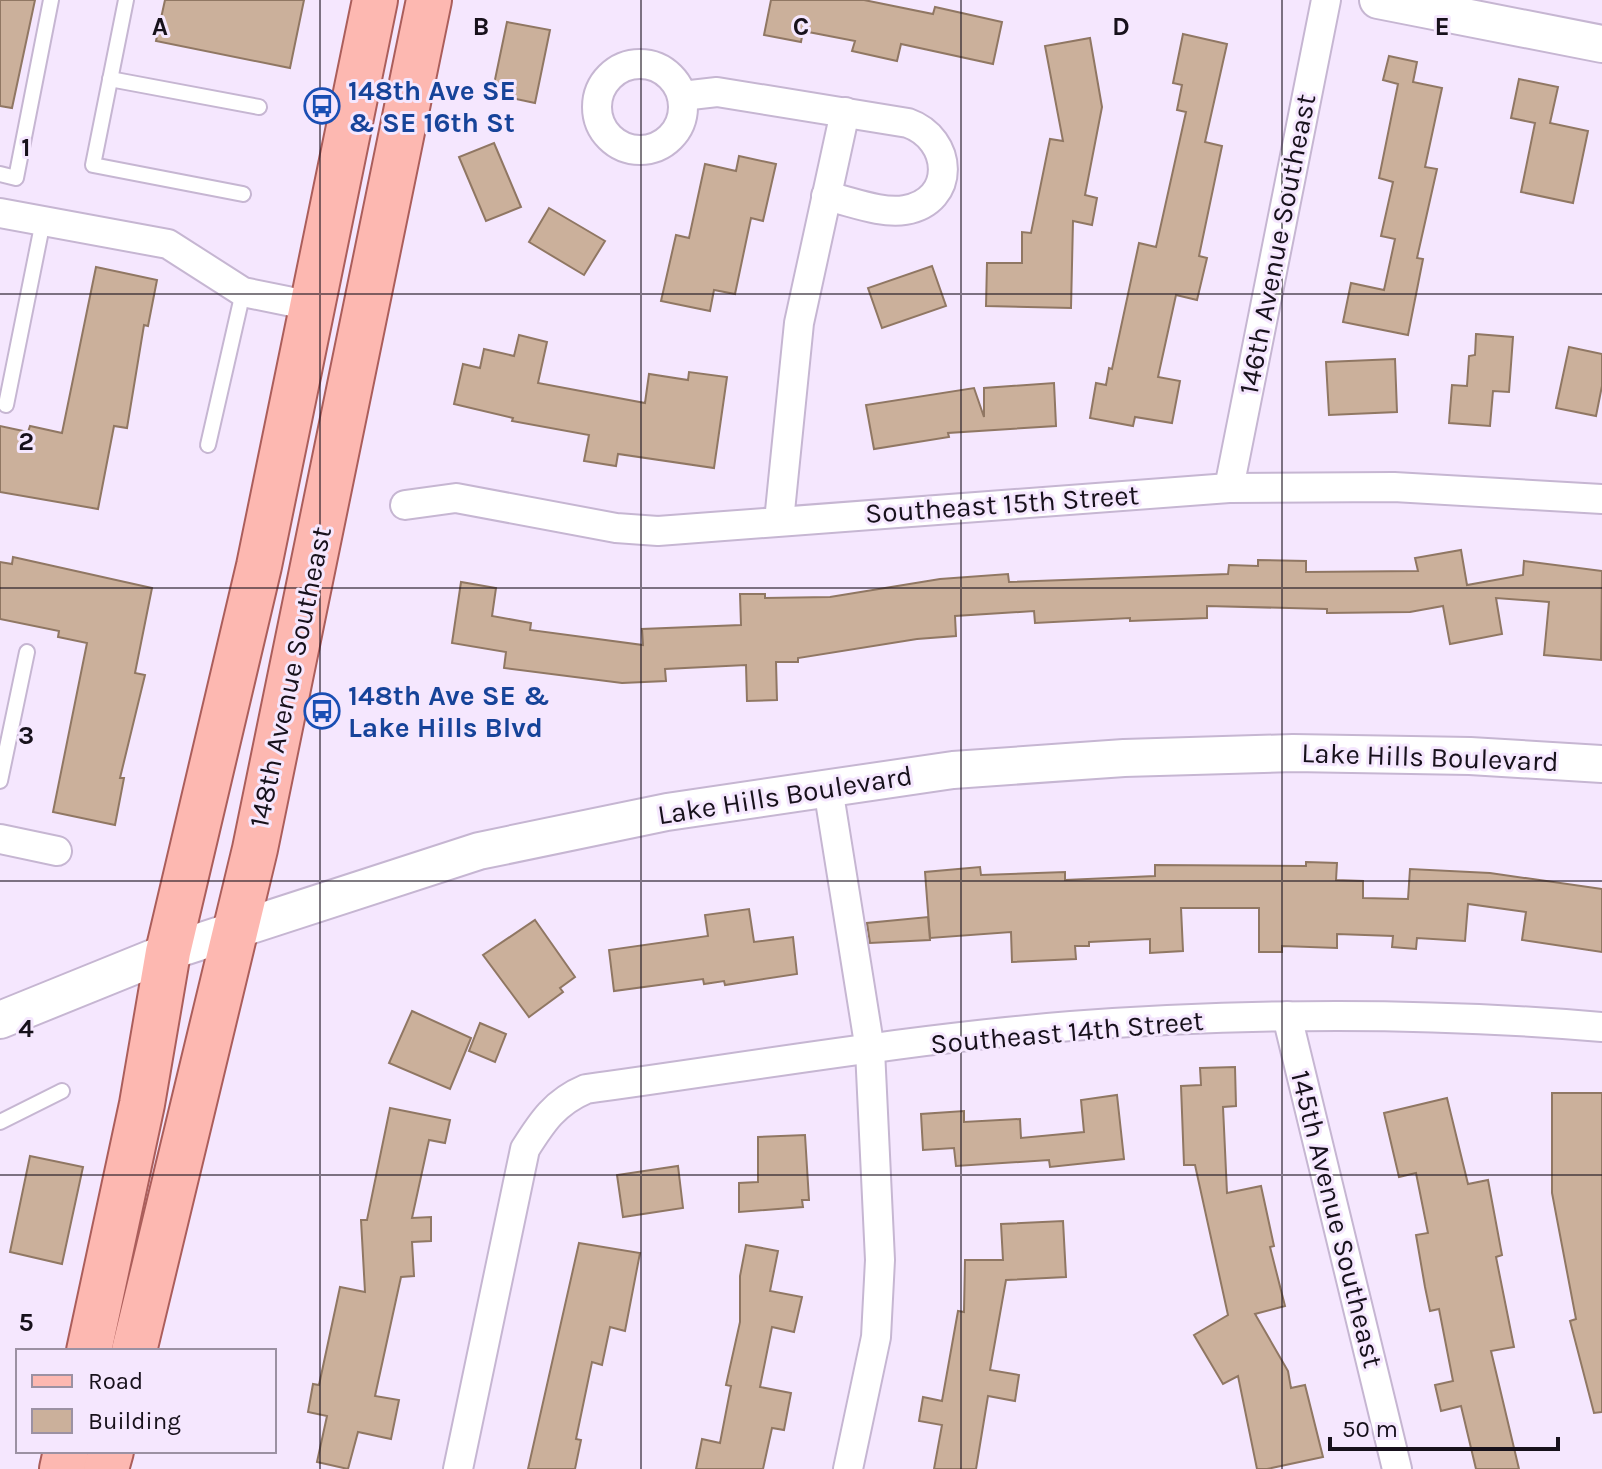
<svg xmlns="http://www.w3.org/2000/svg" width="1602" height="1469" font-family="Karla,sans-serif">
	<rect width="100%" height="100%" fill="#f5e7fe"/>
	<g fill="#cbb09b" stroke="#907763" stroke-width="2">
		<path d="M0 0H35L12 108 0 106Z"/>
		<path d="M165 0H304L290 68 156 41Z"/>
		<path d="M771 0H864L933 14 935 7 1002 22 993 64 901 44 897 61 852 51 855 41 803 31 801 42 764 35Z"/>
		<path d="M507 22 550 30 535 103 492 94Z"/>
		<path d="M1183 34 1227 44 1205 142 1222 146 1199 256 1207 258 1197 300 1176 295 1158 377 1180 381 1172 423 1135 417 1133 426 1090 418 1096 383 1106 385 1109 368 1112 369 1139 243 1156 247 1186 112 1177 110 1182 85 1173 83Z"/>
		<path d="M1090 38 1102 107 1085 195 1097 198 1092 225 1073 221 1071 308 986 306 987 263H1022V232L1031 233 1050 139 1063 141 1045 46Z"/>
		<path d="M1389 56 1417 62 1413 82 1442 88 1425 167 1437 169 1417 258 1423 259 1408 335 1343 322 1351 283 1384 290 1395 239 1381 236 1393 182 1379 178 1398 84 1383 80Z"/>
		<path d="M1519 79 1558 87 1550 123 1588 131 1573 203 1521 192 1535 123 1511 118Z"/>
		<path d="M494 143 521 207 486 221 459 157Z"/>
		<path d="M739 156 776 164 763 221 751 218 735 294 714 290 710 311 661 301 676 235 689 238 705 164 736 171Z"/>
		<path d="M549 208 605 241 584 275 529 242Z"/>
		<path d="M932 266 946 306 882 328 868 288Z"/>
		<path d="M96 267 157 280 148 326 144 325 127 428 114 426 98 509 0 492V426L28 432 30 426 62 433Z"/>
		<path d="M1476 334 1513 337 1509 392 1493 391 1490 426 1449 423 1452 385 1467 386 1469 356 1475 355Z"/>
		<path d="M519 335 547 342 538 383 645 403 649 374 688 380 689 372 727 377 714 468 618 454 616 466 584 461 589 435 512 421 513 418 454 404 463 364 480 368 484 349 514 356Z"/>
		<path d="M1569 347 1602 354V386L1596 416 1556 408Z"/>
		<path d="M1395 359 1397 412 1329 415 1326 362Z"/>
		<path d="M1054 383 1056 426 948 433 949 437 874 449 866 405 974 388 984 417V388Z"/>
		<path d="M1461 550 1467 585 1523 575 1524 561 1602 571 1601 660 1544 655 1549 602 1496 598 1502 634 1450 644 1443 606 1410 612 1327 613V609L1207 606V618L1130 621V618L1035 623 1034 611 955 616 956 636 917 639 798 658V662H776L777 700 747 701 746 665 665 669 666 681 622 683 504 668 506 652 452 643 461 582 496 588 492 616 531 623 530 630 643 645 642 629 741 625 740 594H765V598L830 597 940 579 1008 574 1009 582 1228 574 1229 565 1258 566V560L1306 561V572L1418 571 1415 558Z"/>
		<path d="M13 557 152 588 135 673 145 675 120 778H124L115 825 53 812 87 643 58 637 59 631 0 619V562L12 564Z"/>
		<path d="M1306 862 1337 863 1336 880 1363 881V898L1408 899 1410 869 1490 873 1602 889V952L1522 940 1526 912 1468 904 1465 941 1417 938 1416 949 1392 947 1393 936 1337 934V948L1282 946V952H1259V908H1181L1183 951 1150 953V939L1089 942V946H1075L1076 959 1012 962 1011 932 930 938 925 872 980 867 981 875 1065 872V880L1155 876V865L1306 866Z"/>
		<path d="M749 909 754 942 793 937 797 974 725 985 724 981 704 984 703 979 614 991 609 950 708 936 705 915Z"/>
		<path d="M928 917 930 940 870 943 867 923Z"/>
		<path d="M535 920 575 977 560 988 563 992 529 1017 483 955Z"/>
		<path d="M412 1011 471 1038 450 1089 389 1063Z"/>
		<path d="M480 1023 506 1034 495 1062 469 1051Z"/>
		<path d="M1235 1067 1236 1106 1223 1107 1227 1193 1261 1186 1274 1246 1270 1247 1285 1306 1255 1314 1288 1371 1291 1388 1305 1385 1323 1457 1267 1469H1257L1238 1376 1223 1384 1194 1335 1228 1315 1195 1165H1184L1181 1086 1201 1085 1200 1068Z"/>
		<path d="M1552 1093H1602V1412L1594 1413 1570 1321 1576 1319 1552 1193Z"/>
		<path d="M1117 1095 1124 1159 1050 1167 1049 1160 956 1166 954 1148 923 1150 921 1114 964 1111V1122L1020 1119 1021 1138 1084 1132 1081 1100Z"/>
		<path d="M1447 1098 1468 1184 1488 1180 1502 1255 1496 1257 1514 1347 1491 1351 1519 1469H1476L1461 1406 1441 1411 1435 1385 1453 1381 1439 1309 1430 1311 1425 1287 1416 1235 1428 1233 1416 1173 1399 1177 1384 1113Z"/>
		<path d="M390 1108 450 1120 445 1143 429 1140 412 1218 431 1217V1241L412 1242 414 1276 401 1277 375 1396 399 1400 391 1439 358 1432 348 1469 317 1462 327 1416 308 1412 313 1384 319 1385 340 1287 365 1292 361 1220H367Z"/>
		<path d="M805 1135 809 1200H802L803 1207 739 1212V1183L758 1182V1137Z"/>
		<path d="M30 1156 83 1167 62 1264 10 1252Z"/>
		<path d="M678 1166 683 1208 623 1217 617 1175Z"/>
		<path d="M1063 1221 1066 1277 1006 1280 990 1370 1019 1375 1015 1401 988 1396 976 1469H934L942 1425 919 1421 923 1397 942 1401 958 1311 964 1312 965 1260H1003L1001 1224Z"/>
		<path d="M579 1243 640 1253 625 1331 610 1327 602 1365 592 1362 576 1439 581 1440 575 1469H528Z"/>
		<path d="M746 1245 778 1251 770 1291 802 1297 794 1332 772 1327 760 1387 791 1393 784 1430 772 1428 763 1469H696L702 1439 720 1443 731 1386 726 1385 740 1322V1276Z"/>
	</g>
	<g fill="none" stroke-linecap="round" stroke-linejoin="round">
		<defs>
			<g id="service">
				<path d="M126 0 93 165 243 194"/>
				<path d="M110 79 259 107"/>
				<path d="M0 174 16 178 51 0"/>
				<path d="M6 405 43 221"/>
				<path d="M208 445 243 292"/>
				<path d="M0 781 27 652"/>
				<path d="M0 1122 62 1091"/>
			</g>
			<g id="minor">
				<circle cx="640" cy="107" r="43"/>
				<path d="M682 96 717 92 908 123C953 139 957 201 905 210 881 214 850 201 826 196"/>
				<path d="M0 213 168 244 243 292 312 306"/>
				<path d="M1229 488 1326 0"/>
				<path d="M405 505 456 498 616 528 658 531 1229 488 1394 487 1602 499"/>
				<path d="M779 521 799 323 845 112"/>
				<path d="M828 788 870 1050 880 1260 876 1337 848 1469"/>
				<path d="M0 839 57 851"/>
				<path d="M1287 1016 1397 1469"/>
				<path d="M458 1469 525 1149C542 1122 555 1102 586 1089 747 1067 909 1039 1071 1026 1247 1013 1426 1012 1602 1027"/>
			</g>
			<g id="tertiary">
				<path d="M1378 0 1602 44"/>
				<path d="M0 1020 168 952 479 851 667 812 953 770 1124 758 1293 753 1470 756 1602 764"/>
			</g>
			<g id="primary">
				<path d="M89 1351 142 1104 168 952 259 566 375 0"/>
				<path d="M134 1351 255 849 429 0"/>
				<path d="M62 1469 66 1451"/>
				<path d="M106 1469 111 1451"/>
			</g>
		</defs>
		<use href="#service" stroke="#c6b6d2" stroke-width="18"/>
		<use href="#minor" stroke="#c6b6d2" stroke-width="32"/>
		<use href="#tertiary" stroke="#c6b6d2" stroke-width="40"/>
		<use href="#primary" stroke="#ab5e5b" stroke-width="48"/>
		<use href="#service" stroke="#fff" stroke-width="14"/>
		<use href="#minor" stroke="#fff" stroke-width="28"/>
		<use href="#tertiary" stroke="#fff" stroke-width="36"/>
		<use href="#primary" stroke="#fdb8b1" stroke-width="44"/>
	</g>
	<path fill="none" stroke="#17111b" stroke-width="2" stroke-opacity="0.55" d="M320 0V1469M641 0V1469M961 0V1469M1282 0V1469M0 294H1602M0 588H1602M0 881H1602M0 1175H1602"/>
	<defs>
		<symbol id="bus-ring" viewBox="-11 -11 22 22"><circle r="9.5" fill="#f5e7fe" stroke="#1a4fb4" stroke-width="1.5"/><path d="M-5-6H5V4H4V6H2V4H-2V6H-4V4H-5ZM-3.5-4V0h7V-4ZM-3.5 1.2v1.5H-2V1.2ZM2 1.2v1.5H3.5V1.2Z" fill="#1a4fb4"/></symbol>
	</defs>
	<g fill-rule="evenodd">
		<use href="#bus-ring" x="302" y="86" width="40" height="40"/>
		<use href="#bus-ring" x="302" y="691" width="40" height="40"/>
	</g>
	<g text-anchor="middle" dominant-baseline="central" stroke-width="6" stroke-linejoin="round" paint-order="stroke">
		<g font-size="28" font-weight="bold" fill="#164399" stroke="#f5e7fe" text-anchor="start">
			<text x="348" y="90">148th Ave SE<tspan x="348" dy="32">&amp; SE 16th St</tspan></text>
			<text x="348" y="695">148th Ave SE &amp;<tspan x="348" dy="32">Lake Hills Blvd</tspan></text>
		</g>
		<g font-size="28" fill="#17111b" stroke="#f5e7fe">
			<text transform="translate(1277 244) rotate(-79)">146th Avenue Southeast</text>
			<text transform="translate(1002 504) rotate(-4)">Southeast 15th Street</text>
			<text transform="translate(290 677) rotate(-78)">148th Avenue Southeast</text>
			<text transform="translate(1430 757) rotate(2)">Lake Hills Boulevard</text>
			<text transform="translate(785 795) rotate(-9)">Lake Hills Boulevard</text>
			<text transform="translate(1067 1032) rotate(-5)">Southeast 14th Street</text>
			<text transform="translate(1337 1219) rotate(76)">145th Avenue Southeast</text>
		</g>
	</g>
	<g font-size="26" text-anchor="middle" font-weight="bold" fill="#17111b" stroke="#f5e7fe" stroke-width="6" stroke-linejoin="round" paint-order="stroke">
		<text x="160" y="35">A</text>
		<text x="481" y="35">B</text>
		<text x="801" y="35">C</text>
		<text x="1121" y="35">D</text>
		<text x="1442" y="35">E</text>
		<text x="26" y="156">1</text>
		<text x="26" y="450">2</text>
		<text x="26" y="744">3</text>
		<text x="26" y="1037">4</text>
		<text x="26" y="1331">5</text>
	</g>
	<rect x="16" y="1349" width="260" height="104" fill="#f5e7fe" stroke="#9c91a3" stroke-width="2"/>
	<rect x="32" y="1375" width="40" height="12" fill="#fdb8b1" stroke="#9c91a3" stroke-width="2"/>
	<text x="88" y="1389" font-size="24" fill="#17111b">Road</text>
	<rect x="32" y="1409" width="40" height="24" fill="#cbb09b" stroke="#9c91a3" stroke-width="2"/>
	<text x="88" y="1429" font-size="24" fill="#17111b">Building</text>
	<path d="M1330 1437v12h228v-12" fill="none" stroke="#17111b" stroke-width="4"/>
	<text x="1342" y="1437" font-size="24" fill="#17111b" stroke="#f5e7fe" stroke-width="6" paint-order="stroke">50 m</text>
</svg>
